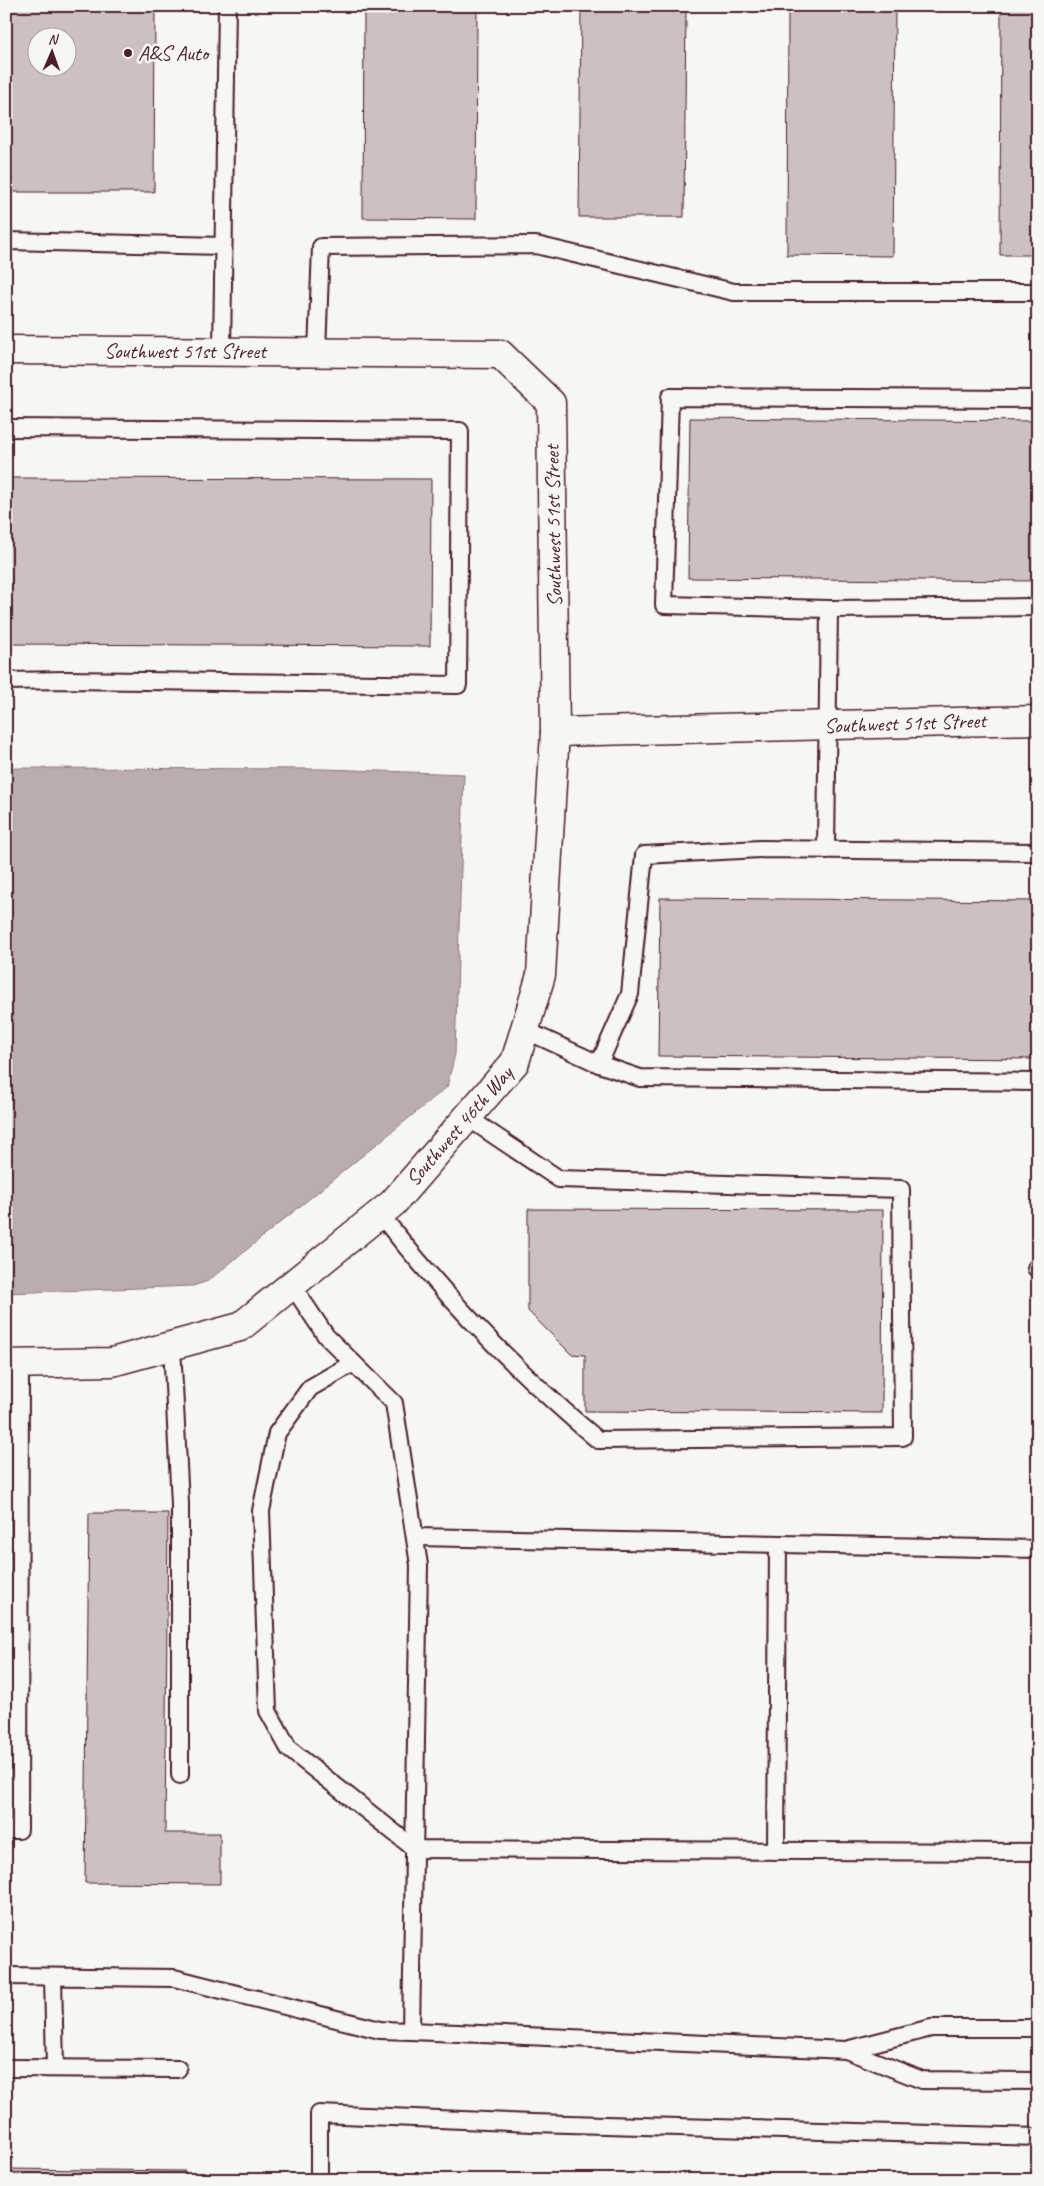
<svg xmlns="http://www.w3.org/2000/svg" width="1044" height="2186" font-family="Caveat,sans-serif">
	<rect width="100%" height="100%" fill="#f6f6f2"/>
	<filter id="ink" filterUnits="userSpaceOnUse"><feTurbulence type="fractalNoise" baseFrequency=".02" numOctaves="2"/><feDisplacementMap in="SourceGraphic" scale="10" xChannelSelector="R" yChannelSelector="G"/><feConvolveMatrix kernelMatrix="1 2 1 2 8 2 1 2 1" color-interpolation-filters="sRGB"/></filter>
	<g filter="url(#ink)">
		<path fill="#bbadae" stroke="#8e747a" d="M6 768 325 769 464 774 455 1054 447 1087 208 1281 193 1286 6 1293Z"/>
		<g fill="#ccc1c0" stroke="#4a1f2b" fill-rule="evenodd">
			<path d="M6 6H155L154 192H6ZM38 38H68V68H38Z"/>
			<path d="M364 6H477L476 219 363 218Z"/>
			<path d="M581 6H686L684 217H579Z"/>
			<path d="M788 6H895L893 256 787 255Z"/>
			<path d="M1001 6H1038V255H1000Z"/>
			<path d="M690 418 1038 421V581L688 578Z"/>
			<path d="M6 478 431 479 430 646 6 644Z"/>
			<path d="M660 898 1038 901V1059L658 1056Z"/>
			<path d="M528 1209 883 1210 882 1413 585 1411V1355L571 1354 528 1311Z"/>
			<path d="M89 1513H168L165 1833H220V1884L85 1883Z"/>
			<path d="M6 2169 185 2171V2180H6Z"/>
		</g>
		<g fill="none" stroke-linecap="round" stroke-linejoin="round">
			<defs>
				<g id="service">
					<path d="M6 241 223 246"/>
					<path d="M222 351 227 6"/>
					<path d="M317 352 321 247 536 245 734 292H1038"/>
					<path d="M1038 399 670 397 664 605 829 609 1038 607"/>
					<path d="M6 428 460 431 458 685 66 680 6 681"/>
					<path d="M826 850 829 609"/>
					<path d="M525 1030 599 1064 640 1078 1038 1082"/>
					<path d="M599 1064 630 994 644 855 760 849 1038 852"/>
					<path d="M380 1214C444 1296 518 1373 598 1440L903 1437 901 1189 559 1179 467 1117"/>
					<path d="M1036 1268H1038"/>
					<path d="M292 1285 326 1336 394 1403 419 1565 411 2031"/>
					<path d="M172 1346 180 1504V1775"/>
					<path d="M353 1363 310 1388 277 1433 261 1511 268 1711 289 1749 415 1849 1038 1852"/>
					<path d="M415 1537 1038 1549"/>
					<path d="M6 1830H19L20 1364"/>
					<path d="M776 1851 778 1544"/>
					<path d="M6 1976 174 1978 380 2030 411 2031 846 2050 931 2028H1038"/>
					<path d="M53 1977 55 2068"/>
					<path d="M846 2050 922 2080 1038 2081"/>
					<path d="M6 2068 178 2069"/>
					<path d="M319 2180V2114L532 2123 1038 2137"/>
				</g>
				<g id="minor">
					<path d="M6 350 500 354 551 403 555 732 1038 720"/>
					<path d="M6 1364 112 1362 240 1327 393 1203 515 1062 541 975 555 732"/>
				</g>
			</defs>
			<use href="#service" stroke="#4a1f2b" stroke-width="20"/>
			<use href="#minor" stroke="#4a1f2b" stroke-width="31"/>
			<use href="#service" stroke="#f6f6f2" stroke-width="16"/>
			<use href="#minor" stroke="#f6f6f2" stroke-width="28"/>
		</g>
	</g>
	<circle fill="#4a1f2b" stroke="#f6f6f2" stroke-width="2" cx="128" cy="53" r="5"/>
	<g text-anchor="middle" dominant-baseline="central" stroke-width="5" stroke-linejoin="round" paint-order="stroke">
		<g font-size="21" fill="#4a1f2b" stroke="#f6f6f2" text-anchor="start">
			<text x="138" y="53">A&amp;S Auto</text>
		</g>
		<g font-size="21" fill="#4a1f2b" stroke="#f6f6f2">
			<text x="185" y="351">Southwest 51st Street</text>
			<text transform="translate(553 526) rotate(-91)">Southwest 51st Street</text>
			<text transform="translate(905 723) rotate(-2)">Southwest 51st Street</text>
			<text transform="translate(459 1126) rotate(-49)">Southwest 46th Way</text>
		</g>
	</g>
	<rect width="1044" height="2186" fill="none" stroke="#f6f6f2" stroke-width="25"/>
	<rect x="12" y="12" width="1019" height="2161" fill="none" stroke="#4a1f2b" stroke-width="2" filter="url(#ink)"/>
	<g transform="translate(52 52) rotate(2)"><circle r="24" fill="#f6f6f2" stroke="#b1a0a2"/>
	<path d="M0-4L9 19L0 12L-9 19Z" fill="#4a1f2b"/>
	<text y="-8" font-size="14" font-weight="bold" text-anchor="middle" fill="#4a1f2b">N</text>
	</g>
</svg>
